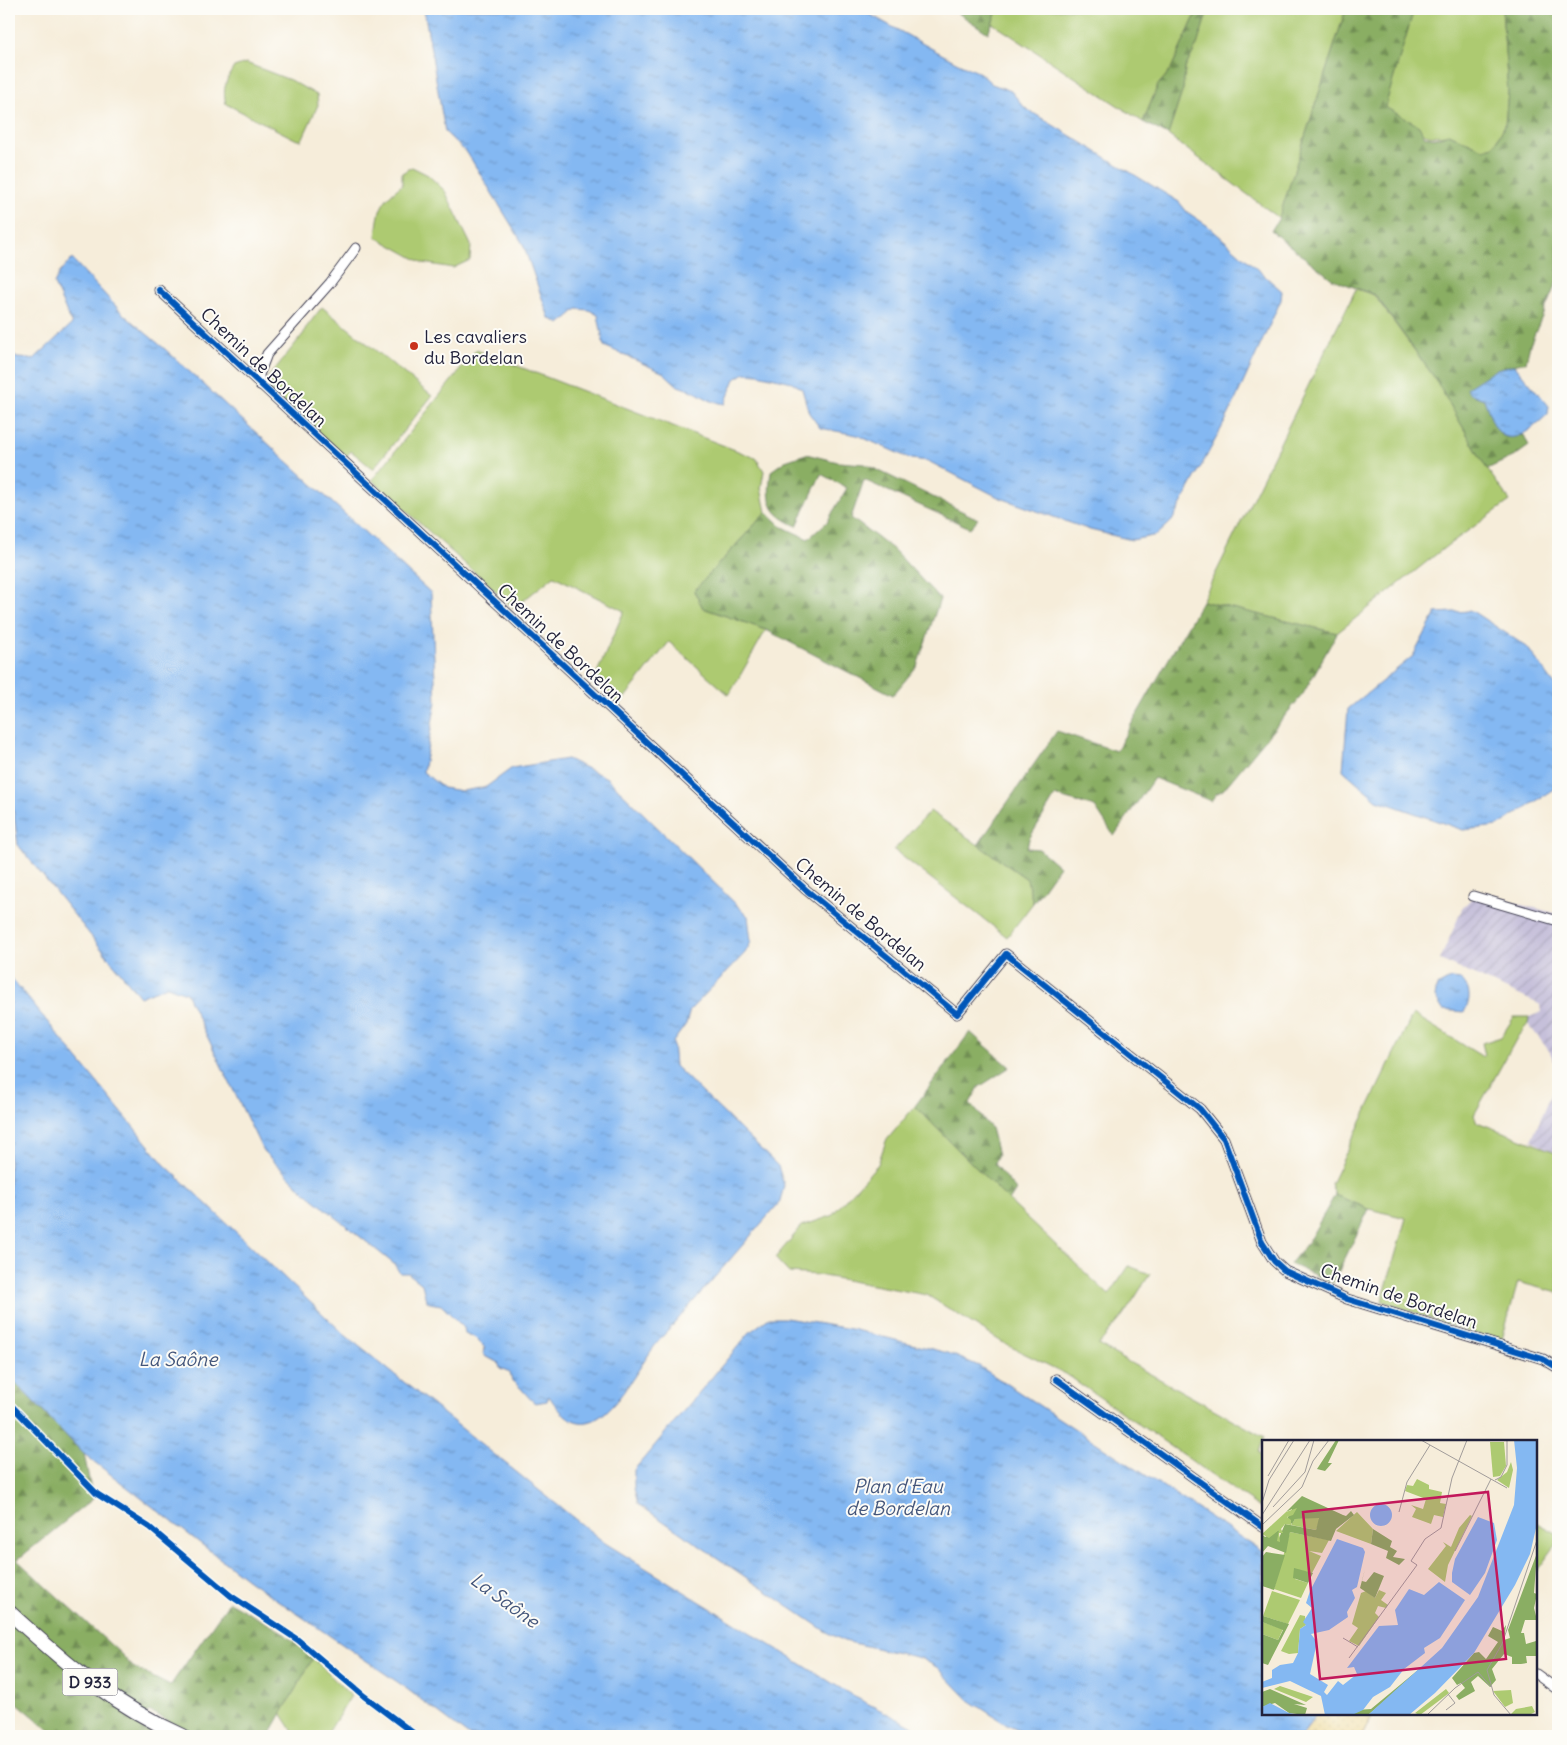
<svg xmlns="http://www.w3.org/2000/svg" width="1567" height="1745" font-family="Delius,sans-serif">
	<defs>
		<pattern id="industrial-furrows" width="10" height="10" patternUnits="userSpaceOnUse" patternTransform="scale(1.25)"><rect width="10" height="10" fill="#c6c0da"/><path d="M-1 1l2-2M0 10L10 0M9 11l2-2" fill="none" stroke="#aaa5bc"/></pattern>
		<pattern id="forest-firs" width="22" height="20" patternUnits="userSpaceOnUse" patternTransform="scale(1.25)"><rect width="22" height="20" fill="#8aae63"/><path d="M5 1l3.5 6h-7zM16 11l3.5 6h-7z" fill="#708d53"/></pattern>
		<pattern id="sand-dots" width="8" height="8" patternUnits="userSpaceOnUse" patternTransform="scale(1.25)"><rect width="8" height="8" fill="#eeda9e"/><path d="M2 2h.1M6 6h.1" fill="none" stroke="#ccbb89" stroke-width="1.8" stroke-linecap="round"/></pattern>
		<pattern id="water-ripples" width="26" height="14" patternUnits="userSpaceOnUse" patternTransform="scale(1.25)"><rect width="26" height="14" fill="#84b8f2"/><path d="M2 4q2-2 4 0t4 0M15 11q2-2 4 0t4 0" fill="none" stroke="#6c95c5"/></pattern>
	</defs>
	<rect width="100%" height="100%" fill="#fdfcf7"/>
	<filter id="ink" filterUnits="userSpaceOnUse"><feTurbulence type="fractalNoise" baseFrequency=".02" numOctaves="2"/><feDisplacementMap in="SourceGraphic" scale="10" xChannelSelector="R" yChannelSelector="G"/><feConvolveMatrix kernelMatrix="1 2 1 2 8 2 1 2 1" color-interpolation-filters="sRGB"/></filter>
	<filter id="wash" filterUnits="userSpaceOnUse"><feTurbulence type="fractalNoise" baseFrequency=".0096" numOctaves="4" result="noise"/><feDisplacementMap in="SourceGraphic" scale="20" xChannelSelector="R" yChannelSelector="G"/><feGaussianBlur stdDeviation="1.12" result="paint"/><feColorMatrix in="noise" values="0 0 0 0 0 0 0 0 0 0 0 0 0 0 0 0 0 1.4 0 .05"/><feComposite in="paint" operator="in"/></filter>
	<g filter="url(#wash)">
		<rect width="100%" height="100%" fill="#f6edda"/>
		<g fill="url(#industrial-furrows)">
			<path d="M1476 893 1558 914V1072L1550 1052 1528 1024 1529 1017 1542 1012 1541 1005 1440 960 1462 909Z"/>
			<path d="M1558 1079V1153L1531 1141Z"/>
		</g>
		<g fill="#adca71" stroke="#687656">
			<path d="M998 9H1346L1279 218 1168 135 1183 89 1185 68 1197 45 1206 14 1197 12 1170 71 1158 85 1143 122 992 23Z"/>
			<path d="M1414 9H1502L1508 92 1505 125 1494 146 1483 149 1449 134C1422 142 1406 123 1385 107Z"/>
			<path d="M246 63 290 80 317 95 318 105 302 140H297L226 104C222 89 226 80 234 67Z"/>
			<path d="M412 167 428 175 445 191 471 245 470 260 453 268 423 263 376 237C379 208 380 202 402 185V173Z"/>
			<path d="M1356 289 1374 295 1434 377 1487 469 1510 501 1448 545 1337 633 1202 601Z"/>
			<path d="M322 307 432 396 373 469 351 451 343 460 268 387 267 379 304 333 305 329Z"/>
			<path d="M476 350 756 458 764 471 761 488 766 512 694 591 703 608 766 630 729 695 669 642 619 705 593 682 624 611 554 576 514 608 372 480Z"/>
			<path d="M930 811 1027 879 1033 903 1007 937 894 850Z"/>
			<path d="M1413 1014 1483 1057 1485 1055 1482 1043 1501 1037 1514 1017H1529L1528 1024 1518 1036 1474 1115 1477 1122 1558 1153V1293L1518 1282 1501 1343 1382 1301 1406 1218 1369 1209 1335 1195 1331 1184Z"/>
			<path d="M915 1106 1009 1201 1109 1295 1129 1266 1150 1274 1123 1316 1098 1345 1264 1437 1259 1452 1263 1460V1510L1066 1374 1005 1344 927 1295 818 1275 789 1273 775 1258 802 1226 831 1216 878 1164 886 1141Z"/>
			<path d="M1536 1522 1558 1534V1542L1536 1572Z"/>
			<path d="M313 1658 351 1696 326 1736H296L281 1713Z"/>
		</g>
		<g fill="url(#forest-firs)" stroke="#56684f">
			<path d="M952 9H998L988 33Z"/>
			<path d="M1346 9H1414L1385 107 1419 126 1424 136 1437 138 1449 134 1483 149 1494 146 1505 125 1508 92 1502 9H1558V279L1530 345 1526 362 1497 369 1469 393 1484 399 1500 434 1506 437 1524 435 1529 446 1515 456 1487 469 1434 377 1375 295 1332 279 1271 231 1279 218Z"/>
			<path d="M1197 12 1207 14 1197 45 1185 68 1183 89 1168 135 1143 122 1158 85 1170 71Z"/>
			<path d="M806 454 838 462 865 464 978 519 970 528 864 480 851 518 893 549 940 599 917 666 893 695 766 630 703 608 694 591 766 512 781 526 808 539 827 522 847 488 821 474 797 526C768 513 767 502 771 471L785 461Z"/>
			<path d="M1202 601 1337 633 1303 694 1223 790 1216 794 1211 801 1154 778 1114 836 1095 807 1055 796 1029 839 1027 848 1039 849 1059 866 1033 903 1027 879 978 845 1057 731 1116 751Z"/>
			<path d="M970 1032 1010 1067 979 1087 970 1103 991 1128 998 1155 994 1164 1016 1190 1009 1201 915 1106Z"/>
			<path d="M1335 1195 1369 1209 1333 1283 1290 1264 1308 1242Z"/>
			<path d="M9 1376 84 1454 93 1499 17 1560 121 1654 133 1667 170 1686 229 1602 281 1631 313 1658 269 1736H206L180 1727 149 1711 139 1722 169 1736H50L52 1732 9 1696Z"/>
		</g>
		<path fill="url(#sand-dots)" stroke="#887e6c" d="M1316 1714H1373L1362 1736H1302Z"/>
		<g fill="url(#water-ripples)" stroke="#536d96">
			<path d="M424 9H860L956 62 980 73 992 84 1011 91 1025 108 1179 202 1187 212 1208 226 1282 291 1281 300 1229 414 1172 521 1157 535 1132 540 1090 530 998 497 928 461 911 459 857 435 820 428 809 413 802 389 792 382 758 374 745 373 735 379 725 404 711 401 695 392 678 386 664 373 604 346 598 315 589 310 577 309 560 324 549 318 523 244 468 154 445 132Z"/>
			<path d="M72 259 123 314 166 350 431 593 436 702 423 772 443 788 462 791 486 787 512 768 567 759 607 778 748 916 751 942 745 953 690 1010 686 1024 673 1042 675 1066 778 1166 784 1185 780 1202 667 1332C635 1360 598 1473 549 1396L547 1401 535 1403C526 1396 522 1387 512 1381L510 1372 500 1368 498 1362 486 1357 483 1353 485 1348 474 1337 465 1333 464 1328 441 1305 430 1303 426 1300 422 1284 408 1273H400L394 1264 307 1194 263 1151 186 993 167 986 140 997 18 845 11 793 9 789V352L17 358 34 359 72 324 54 284 60 272Z"/>
			<path d="M1514 365 1549 406 1548 414C1538 423 1516 446 1501 434 1493 428 1488 409 1484 399L1469 393 1467 388 1497 369Z"/>
			<path d="M1472 611 1527 647 1558 689 1556 788 1498 826 1463 830 1377 800 1343 770 1348 709 1413 656 1436 613Z"/>
			<path d="M9 975 164 1164 345 1335 605 1543 853 1696 931 1736H469L399 1683 248 1580 84 1454 9 1376Z"/>
			<path d="M1450 979 1462 980C1471 990 1471 1001 1464 1012L1443 1010 1435 997 1437 986Z"/>
			<path d="M769 1318H786L851 1329 948 1353 979 1366 1263 1552V1714H1316L1302 1736H1030L1007 1725 969 1700 938 1668 921 1658 844 1641 825 1631 638 1504 634 1488V1470L750 1332Z"/>
		</g>
	</g>
	<g filter="url(#ink)">
		<g fill="none" stroke-linecap="round" stroke-linejoin="round">
			<defs>
				<g id="minor">
					<path d="M159 290 805 889 957 1014 1006 954 1200 1109 1224 1139 1262 1242 1274 1261 1285 1271 1347 1299 1543 1359 1558 1368"/>
					<path d="M260 385 259 375 267 354 330 283 356 248"/>
					<path d="M1473 896 1558 921"/>
					<path d="M1056 1379 1263 1527"/>
					<path d="M1536 1674 1558 1690"/>
				</g>
				<path id="primary" d="M9 1612C67 1665 110 1703 183 1736"/>
			</defs>
			<use href="#minor" stroke="#424053" stroke-width="11"/>
			<use href="#primary" stroke="#424053" stroke-width="16"/>
			<use href="#minor" stroke="#fff" stroke-width="9"/>
			<use href="#primary" stroke="#fff" stroke-width="14"/>
			<defs>
				<g id="cycleway">
					<path d="M159 290 805 889 957 1014 1006 954 1200 1109 1224 1139 1262 1242 1274 1261 1285 1271 1347 1299 1543 1359 1558 1368"/>
					<path d="M1056 1379 1263 1527"/>
					<path d="M9 1403 97 1494 149 1527 231 1596 298 1640 364 1696 417 1736"/>
				</g>
			</defs>
			<use href="#cycleway" stroke="#fdfcf7" stroke-width="9"/>
			<use href="#cycleway" stroke="#0057b8" stroke-width="6"/>
		</g>
	</g>
	<circle fill="#c8321e" stroke="#fdfcf7" stroke-width="2" cx="414" cy="346" r="5"/>
	<g text-anchor="middle" dominant-baseline="central" stroke-width="4" stroke-linejoin="round" paint-order="stroke">
		<rect fill="#fdfcf7" stroke="#646373" stroke-width="1" x="62.5" y="1668.5" width="55" height="27" rx="4"/>
		<g font-size="16" font-weight="bold" fill="#22223b">
			<text x="90" y="1682">D 933</text>
		</g>
		<g font-size="18" fill="#22223b" stroke="#fdfcf7" text-anchor="start">
			<text x="424" y="336">Les cavaliers<tspan x="424" dy="21">du Bordelan</tspan></text>
		</g>
		<g font-size="18" fill="#22223b" stroke="#fdfcf7">
			<text transform="translate(264 367) rotate(43)">Chemin de Bordelan</text>
			<text transform="translate(561 643) rotate(43)">Chemin de Bordelan</text>
			<text transform="translate(861 914) rotate(40)">Chemin de Bordelan</text>
			<text transform="translate(1399 1296) rotate(19)">Chemin de Bordelan</text>
		</g>
		<g font-size="19" font-style="italic" fill="#44567b" stroke="#fdfcf7">
			<text x="178" y="1359">La Saône</text>
			<text x="898" y="1486">Plan d'Eau<tspan x="898" dy="22">de Bordelan</tspan></text>
			<text transform="translate(505 1600) rotate(36)">La Saône</text>
		</g>
	</g>
	<g transform="translate(1262 1440)">
		<rect width="275" height="275" fill="#f6edda"/>
		<path d="M249 22 251 30 247 48 235 40 245 32ZM155 39 167 45V49L180 52 178 63 184 64 181 77 172 75 169 84 150 77 154 69 149 65 161 69 164 59 143 51 145 45 151 46ZM95 72 111 89 109 104 74 91ZM208 75 210 76 186 125 183 142 166 129 184 106 181 102 189 107 197 88ZM55 77 58 79 54 90 29 85 33 79ZM28 92 67 100 60 113 47 111 59 116 50 133 32 129 33 139 46 143 39 158 12 149ZM117 150 124 153 119 160 126 165 124 168 116 166 113 173 117 177 97 206 87 201 96 188 90 184 99 153 104 151 113 158ZM10 151 38 160 26 184 1 176ZM0 182 21 189 16 200 0 194ZM184 249 187 253 178 260 158 275 153 273ZM249 250 251 263 243 267 231 251ZM270 266 273 272 267 275 249 274 254 269Z" fill="#adca71"/>
		<path d="M74 0H77L66 23H70L63 31 55 29ZM40 56 81 75 84 76 89 71 92 75 74 89 69 101 28 92 24 113 6 106 0 113V94L3 97 17 90V98L23 84 54 90 57 78 33 79 30 84 25 79 30 69 24 72ZM111 89 130 101 128 107 135 111 131 117 143 119 137 125 124 118 126 111 109 104ZM4 112 23 115 12 150 0 146V117ZM275 113 272 153 275 154 272 168 275 180H263L259 193H262L264 204 274 201 275 216H264L265 223 259 224H250V217L242 214 230 229 234 240 228 247 216 236 209 242 213 251 197 260 194 256 203 248 199 243 195 245 190 238 212 213 217 212 224 219 236 202 226 196 231 187 240 191 244 185 242 200 248 198 246 190ZM32 128 51 133 46 143 31 138ZM103 129 100 141 104 142 112 132 122 136 113 158 98 148ZM1 176 27 184 6 225 0 223V194L16 200 21 190 0 182ZM156 230H159L106 275H90L95 270 109 269ZM8 249 44 265 32 264 45 268 43 275 27 273 13 263 0 267V252Z" fill="#8aae63"/>
		<path d="M35 68 31 75 25 77 29 80V85L23 84 19 89 21 93H17L18 102 15 101 17 90 7 98 0 94 24 72ZM38 175 43 176 44 185 38 189 36 213 27 214 19 211ZM18 246 51 257 44 262 12 249Z" fill="#adca71"/>
		<path d="M228 2H242L244 26 238 36 231 37Z" fill="#adca71"/>
		<path d="M252 0H275V84L268 114 253 145 212 213 173 253 147 275H106L180 208 216 157 252 65 255 28ZM108 75a11 11 0 1 1 22 0a11 11 0 1 1-22 0ZM216 77 232 83 235 100 223 133 208 155 190 142V133L193 119ZM75 99 101 108 103 112 95 147 90 150 93 158 85 172 86 177 67 190 49 194 55 202 48 234 66 245 62 252 65 255 76 241 81 245 95 234 92 227 85 228 117 186 136 185 133 170 147 149 162 155 177 142 203 160 178 198 162 208 163 213 142 229 128 247 111 257 101 270 90 275H63L59 256 28 241 0 248V242L10 238V230L18 225 31 223 36 213 38 189 44 185 41 182 50 168 44 163 48 151ZM8 263 27 273 37 275H0V267Z" fill="#84b8f2"/>
		<path fill="none" stroke="#a19c9a" stroke-width="1" d="M159 0 245 48M6 36 27 0M233 40 239 37 245 25V0M0 63 7 40 32 0M11 67 43 32 52 0M137 72 145 42 168 5M0 75 48 0M0 85 40 47 51 21 67 0M193 111 229 39M81 198 96 207M87 218 155 125 149 121 163 99 179 88 190 38 205 0M184 270 193 263 186 254M165 275 193 248 216 232 229 247M249 275 232 255 225 230 240 204 275 100"/>
		<path fill="#c2185b" fill-opacity="0.15" stroke="#c2185b" stroke-width="2.5" d="M226 52 244 219 58 239 41 72Z"/>
		<rect width="275" height="275" fill="none" stroke="#22223b" stroke-width="2.5"/>
	</g>
	<rect width="1567" height="1745" fill="none" stroke="#fdfcf7" stroke-width="30"/>
</svg>
